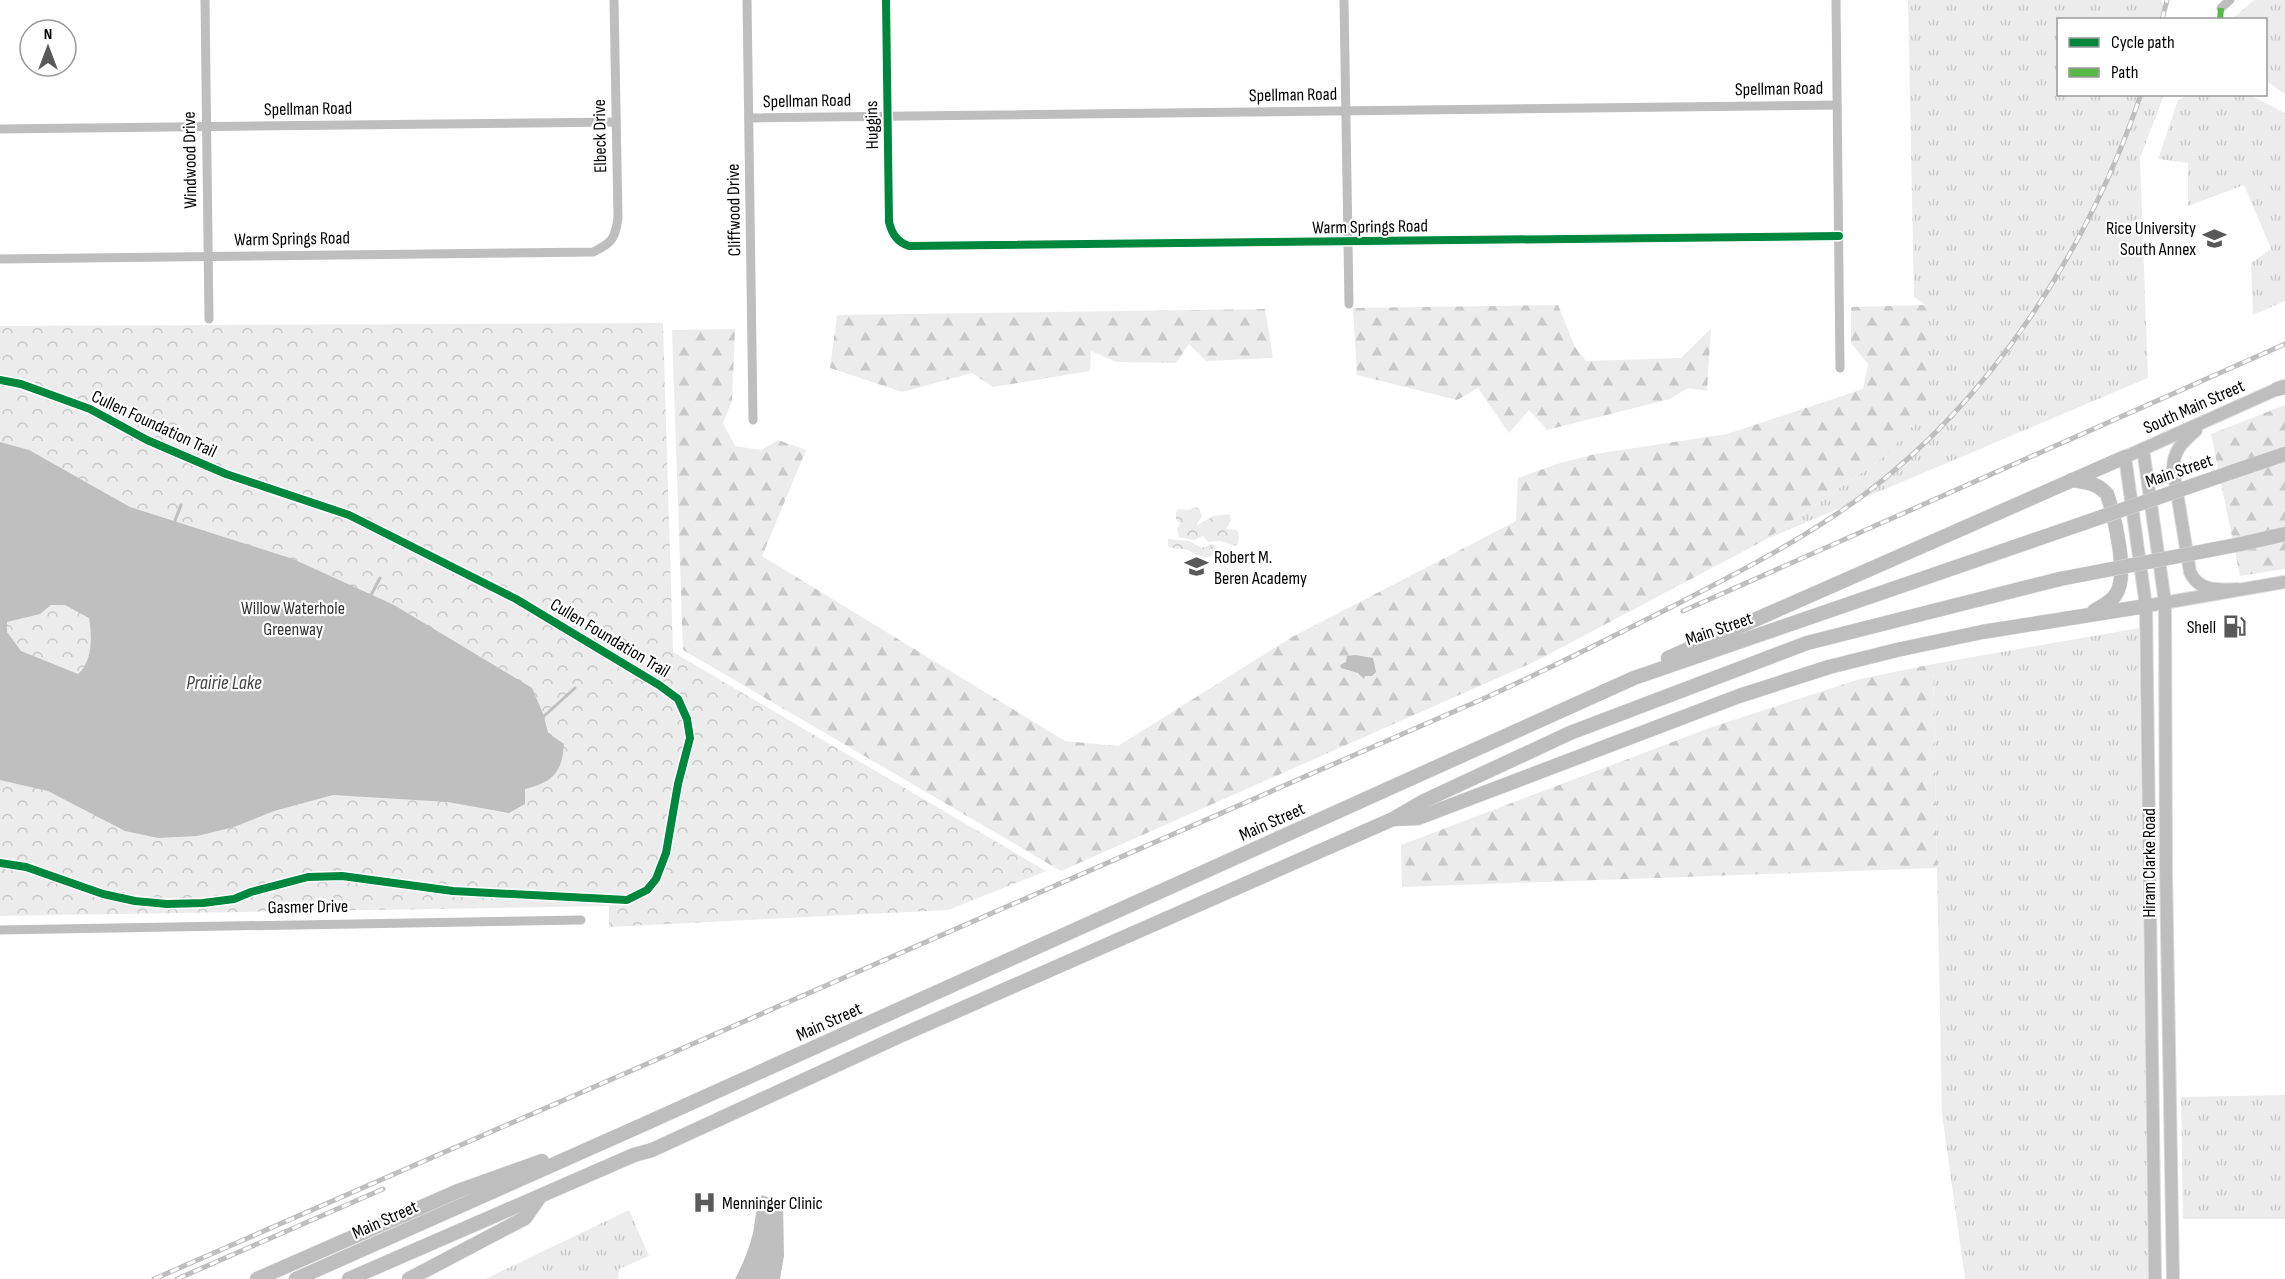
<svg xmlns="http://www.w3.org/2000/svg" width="2285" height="1279" font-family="'Sofia Sans Condensed',sans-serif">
	<defs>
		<pattern id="grass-tufts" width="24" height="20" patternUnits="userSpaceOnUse" patternTransform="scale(1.5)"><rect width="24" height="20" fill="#ececec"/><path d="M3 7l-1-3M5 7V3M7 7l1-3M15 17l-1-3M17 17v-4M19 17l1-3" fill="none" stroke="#c9c9c9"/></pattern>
		<pattern id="forest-firs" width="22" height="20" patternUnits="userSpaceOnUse" patternTransform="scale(1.5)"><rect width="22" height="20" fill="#ececec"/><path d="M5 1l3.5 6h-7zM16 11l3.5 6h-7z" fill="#c9c9c9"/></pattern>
		<pattern id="park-crowns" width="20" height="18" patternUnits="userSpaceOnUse" patternTransform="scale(1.5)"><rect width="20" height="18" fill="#ececec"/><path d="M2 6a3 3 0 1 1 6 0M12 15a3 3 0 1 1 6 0" fill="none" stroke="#c9c9c9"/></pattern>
	</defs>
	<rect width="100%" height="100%" fill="#fff"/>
	<g fill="url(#grass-tufts)">
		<path d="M1908 0H2162L2165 19 2058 20V94L2164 95 2140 158 2148 378 1767 539 1885 456 1927 306 1914 297Z"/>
		<path d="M2254 0H2285V94L2266 81V20L2232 19Z"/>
		<path d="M2190 94 2250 95 2285 113V301L2253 315 2251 263 2271 249 2244 185 2188 206V163L2158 159 2178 100Z"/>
		<path d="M2139 628 2148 1279H1965L1942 1114 1933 664Z"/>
		<path d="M2285 1095V1219H2183L2181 1097Z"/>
		<path d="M629 1210 649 1256 619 1269 618 1279H485Z"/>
	</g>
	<g fill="url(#forest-firs)">
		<path d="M1558 305 1575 347 1586 361 1681 358 1711 328 1707 391 1688 388 1670 399 1547 430 1529 410 1509 433 1478 388 1457 400 1357 375 1353 308Z"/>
		<path d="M1927 305 1929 408 1885 456 1765 540 1534 662 1061 871 683 650 672 330 735 329 732 401 723 423 735 446 761 450 778 440 806 450 762 556 1065 741 1118 746 1292 637 1516 521 1518 478 1557 464 1595 454 1727 434 1863 389 1868 364 1851 343V307Z"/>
		<path d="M1265 309 1273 358 1206 361 1189 344 1176 363 1117 362 1091 351 1090 371 993 387 972 373 902 392 830 368 837 315Z"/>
		<path d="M2285 405V569L2240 576 2211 434Z"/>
		<path d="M1933 664 1937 868 1402 887 1401 845 1712 727 1860 679Z"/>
	</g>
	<g fill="url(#park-crowns)">
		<path d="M663 323 673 652 1046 871 948 910 609 927V906L0 916V326Z"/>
		<path d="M1194 507 1199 508 1202 517 1197 523 1198 525 1213 516 1229 514 1231 520 1226 529 1236 530 1239 534 1238 543 1235 546 1221 541 1208 542 1203 536 1194 540 1179 537 1177 529 1180 523 1176 520V512L1178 509 1189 510Z"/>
		<path d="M1168 539 1189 541 1202 548 1213 544 1216 548C1212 565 1197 554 1187 550 1180 548 1175 550 1168 546Z"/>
	</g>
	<g fill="#bfbfbf" fill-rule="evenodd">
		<path d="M0 442 29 450 130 507 293 559 394 605 532 688 544 716 548 733 564 744C562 774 552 782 525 789V804L509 813 448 802 333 795 274 811 234 827 197 836 158 838 125 831 48 791 0 780ZM51 605H65L89 618C92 636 93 661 78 674L21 651 7 632V622L40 614Z"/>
		<path d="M1355 655 1373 658 1376 672 1372 676H1365L1364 679 1358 673 1341 668 1340 665 1346 662 1347 656Z"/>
		<path d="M762 1195 783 1203 784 1256 780 1279H735C743 1264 749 1249 753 1233 756 1217 755 1211 762 1195Z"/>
	</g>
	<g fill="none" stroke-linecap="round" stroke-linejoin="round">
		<g stroke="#bfbfbf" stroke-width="3">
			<path d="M174 523 181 505"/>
			<path d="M371 595 380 578"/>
			<path d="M543 717 575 688"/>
		</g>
		<defs>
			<g id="major">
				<path d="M2196 430C2183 442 2174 449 2173 468L2190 572C2199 592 2219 590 2237 589"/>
				<path d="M2143 449 2165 602 2166 872 2173 1279"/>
				<path d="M2146 606 2285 582"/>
				<path d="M2155 1279 2146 606 2125 457 2284 386"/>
			</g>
			<g id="highway">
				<path d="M2277 389 2285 387"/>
				<path d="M2229 473 2285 454"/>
				<path d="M2072 480C2087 482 2097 483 2107 494 2114 515 2129 575 2116 594 2112 602 2101 606 2094 611"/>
				<path d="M2241 544 2285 534"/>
				<path d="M1668 658 2125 457"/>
				<path d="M1395 819 1418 818 1739 696 1829 667 1897 650 1982 632 2146 606"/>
				<path d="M257 1279 458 1191 542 1161"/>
				<path d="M296 1279 640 1126 1634 678 2052 534"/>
				<path d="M349 1279 634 1155 652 1150 902 1035 1393 819 1424 801 1570 733 1807 643 2060 579"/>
				<path d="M409 1279 525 1218 539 1198"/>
			</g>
		</defs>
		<use href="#major" stroke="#dbdbdb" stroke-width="14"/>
		<use href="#highway" stroke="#dbdbdb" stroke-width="15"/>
		<g stroke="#bebebe" stroke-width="9">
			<path d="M205 0 209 319"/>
			<path d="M747 0 753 420"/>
			<path d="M886 0 889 222C892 234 897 242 909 246L1839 236"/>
			<path d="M1344 0 1349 304"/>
			<path d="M1836 0 1840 368"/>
			<path d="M2221 8 2230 0"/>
			<path d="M749 118 1837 105"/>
			<path d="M0 129 616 122"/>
			<path d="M0 259 593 252C612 243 615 239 618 218L614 0"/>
			<path d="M0 930 581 920"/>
		</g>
		<use href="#major" stroke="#bebebe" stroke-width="12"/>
		<use href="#highway" stroke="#bebebe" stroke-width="14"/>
		<defs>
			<g id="rail">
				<path d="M2162 20 2167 0"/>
				<path d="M1683 611 2285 344"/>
				<path d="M154 1279 1485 698C1551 668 1616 635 1681 602 1743 570 1805 538 1861 497 1993 399 2089 247 2141 94"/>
				<path d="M177 1279 383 1189"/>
			</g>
		</defs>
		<use href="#rail" stroke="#bebebe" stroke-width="5"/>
		<use href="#rail" stroke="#fff" stroke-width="3" stroke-dasharray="9" stroke-linecap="butt"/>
		<defs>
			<g id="highway-bridge">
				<path d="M2052 534 2229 473"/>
				<path d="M2060 579 2241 544"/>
			</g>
		</defs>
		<use href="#highway-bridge" stroke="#dbdbdb" stroke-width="15" stroke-linecap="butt"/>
		<use href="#highway-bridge" stroke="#bebebe" stroke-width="14"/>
		<path stroke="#58b947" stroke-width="6" stroke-dasharray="12 6" stroke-linecap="butt" d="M2220 20 2221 8"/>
		<defs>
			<g id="cycleway">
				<path d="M886 0 889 222C892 234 897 242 909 246L1839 236"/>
				<path d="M0 380 21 384 90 409 147 440 226 474 349 515 516 599 659 685 678 699 687 719 690 738 678 784 666 853 656 879 647 890 627 900 453 891 342 876 308 877 251 892 234 899 203 903 167 904 135 901 103 894 26 867 0 863"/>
			</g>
		</defs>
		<use href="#cycleway" stroke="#fff" stroke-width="11"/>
		<use href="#cycleway" stroke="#00873e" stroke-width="8"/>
	</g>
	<defs>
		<symbol id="university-bare" viewBox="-9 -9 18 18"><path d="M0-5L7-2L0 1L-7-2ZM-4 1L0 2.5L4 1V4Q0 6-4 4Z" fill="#595959" stroke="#fff" stroke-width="2.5" paint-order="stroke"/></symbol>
		<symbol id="school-bare" viewBox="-9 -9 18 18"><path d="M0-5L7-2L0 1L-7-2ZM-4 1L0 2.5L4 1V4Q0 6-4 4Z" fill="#595959" stroke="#fff" stroke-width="2.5" paint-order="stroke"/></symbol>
		<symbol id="fuel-bare" viewBox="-9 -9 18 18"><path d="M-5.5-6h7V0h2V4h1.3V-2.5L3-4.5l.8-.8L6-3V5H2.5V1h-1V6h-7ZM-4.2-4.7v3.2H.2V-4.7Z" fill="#595959" stroke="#fff" stroke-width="2.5" paint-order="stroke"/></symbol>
		<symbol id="hospital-bare" viewBox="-9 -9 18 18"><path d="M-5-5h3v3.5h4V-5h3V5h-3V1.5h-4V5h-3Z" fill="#595959" stroke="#fff" stroke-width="2.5" paint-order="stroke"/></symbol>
	</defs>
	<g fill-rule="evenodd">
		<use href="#university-bare" x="2198" y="222" width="33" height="33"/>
		<use href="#school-bare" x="1180" y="550" width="33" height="33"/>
		<use href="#fuel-bare" x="2218" y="610" width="33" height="33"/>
		<use href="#hospital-bare" x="688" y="1186" width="33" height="33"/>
	</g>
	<g text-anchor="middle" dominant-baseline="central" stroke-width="4.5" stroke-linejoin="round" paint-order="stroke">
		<g font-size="18" fill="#000" stroke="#fff">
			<text transform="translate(1779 89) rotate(-1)">Spellman Road</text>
			<text transform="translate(1293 95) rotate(-1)">Spellman Road</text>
			<text transform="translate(807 101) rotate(-1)">Spellman Road</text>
			<text transform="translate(308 109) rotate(-1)">Spellman Road</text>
			<text transform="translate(872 125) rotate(-91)">Huggins</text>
			<text transform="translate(600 136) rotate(-91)">Elbeck Drive</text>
			<text transform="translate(190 160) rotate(-91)">Windwood Drive</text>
			<text transform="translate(734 210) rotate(-91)">Cliffwood Drive</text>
			<text transform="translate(1370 227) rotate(-1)">Warm Springs Road</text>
			<text transform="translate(292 239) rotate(-1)">Warm Springs Road</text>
			<text transform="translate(2194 407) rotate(-24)">South Main Street</text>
			<text transform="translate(154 424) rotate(25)">Cullen Foundation Trail</text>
			<text transform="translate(2179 471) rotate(-19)">Main Street</text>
			<text transform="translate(1719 629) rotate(-19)">Main Street</text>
			<text transform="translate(610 638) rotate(31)">Cullen Foundation Trail</text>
			<text transform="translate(1272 822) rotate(-24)">Main Street</text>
			<text transform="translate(2149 863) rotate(-90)">Hiram Clarke Road</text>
			<text transform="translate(308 907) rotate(-1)">Gasmer Drive</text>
			<text transform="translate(829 1022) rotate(-24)">Main Street</text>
			<text transform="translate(385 1220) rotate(-24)">Main Street</text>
		</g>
		<g font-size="18" fill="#000" stroke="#fff" text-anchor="end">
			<text x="2196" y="228">Rice University<tspan x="2196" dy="21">South Annex</tspan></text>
			<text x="1214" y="557" text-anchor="start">Robert M.<tspan x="1214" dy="21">Beren Academy</tspan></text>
			<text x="2216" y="627">Shell</text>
			<text x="722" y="1203" text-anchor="start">Menninger Clinic</text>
		</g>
		<g font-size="18" fill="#333" stroke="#fff">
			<text x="293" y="608">Willow Waterhole<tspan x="293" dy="21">Greenway</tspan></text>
		</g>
		<g font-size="20" font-style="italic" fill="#444" stroke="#fff">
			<text x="224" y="683">Prairie Lake</text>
		</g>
	</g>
	<rect x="2057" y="18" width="210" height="78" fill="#ffffff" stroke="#999999" stroke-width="1.5"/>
	<rect x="2069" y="38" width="30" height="9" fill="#00873e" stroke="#999999" stroke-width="1.5"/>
	<text x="2111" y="48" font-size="18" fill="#000000">Cycle path</text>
	<rect x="2069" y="68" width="30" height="9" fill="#58b947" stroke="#999999" stroke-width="1.5"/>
	<text x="2111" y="78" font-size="18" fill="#000000">Path</text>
	<g transform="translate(48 48)"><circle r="28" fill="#ffffff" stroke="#999999" stroke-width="1.5"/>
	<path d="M0-4.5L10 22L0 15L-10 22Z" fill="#595959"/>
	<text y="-9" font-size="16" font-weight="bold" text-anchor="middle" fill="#000000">N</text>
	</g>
</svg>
